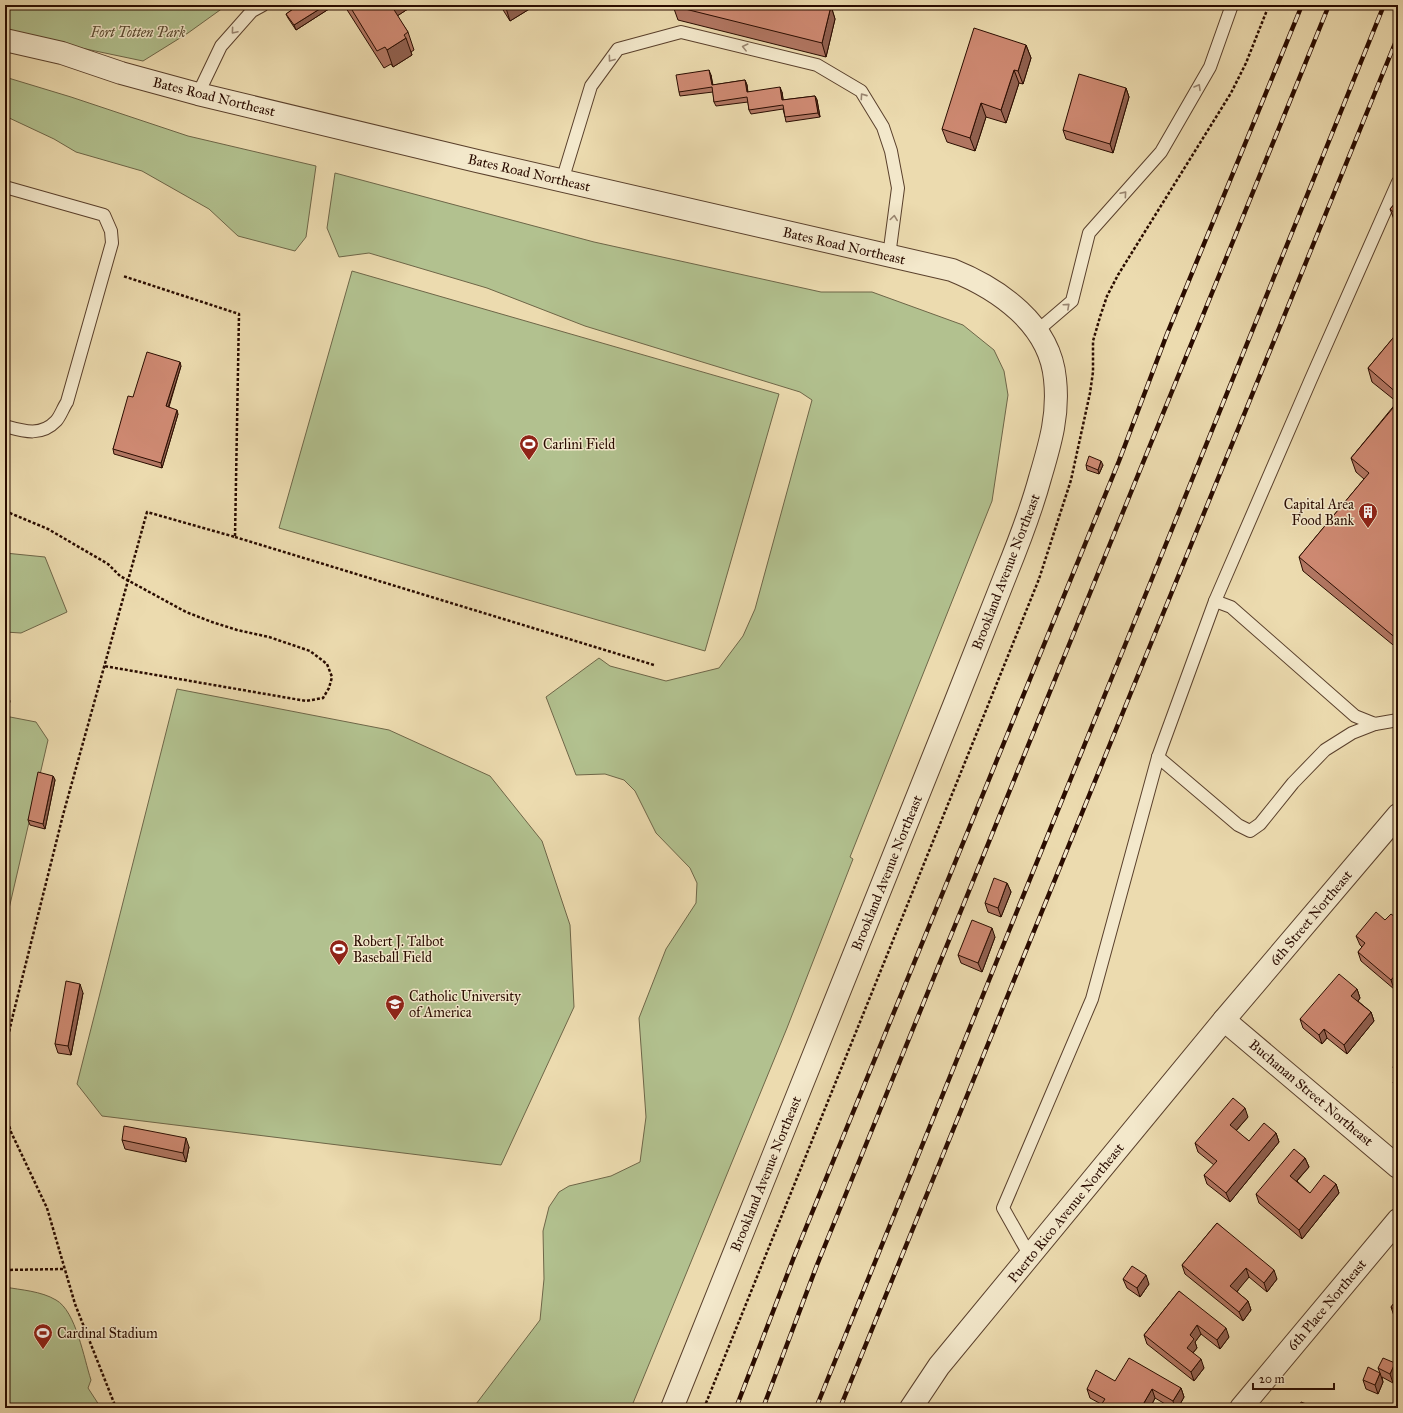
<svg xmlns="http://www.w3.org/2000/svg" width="1403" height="1413" font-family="'IM FELL Great Primer',serif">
	<rect width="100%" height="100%" fill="#ecdbaf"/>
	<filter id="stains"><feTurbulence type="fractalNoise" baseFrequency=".005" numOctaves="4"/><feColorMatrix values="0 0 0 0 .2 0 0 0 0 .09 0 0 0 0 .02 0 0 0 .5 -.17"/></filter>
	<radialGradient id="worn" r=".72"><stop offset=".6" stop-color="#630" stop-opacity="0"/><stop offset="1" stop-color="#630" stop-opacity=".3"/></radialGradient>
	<g fill="#b2c18f" stroke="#6e6648">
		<path d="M5 5H227L188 33 143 61 5 32Z"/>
		<path d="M5 77 71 97 188 136 316 166 306 237 295 251 238 236 209 209 142 171 76 152 54 139 5 116Z"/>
		<path d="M335 173 594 242 821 292H872L963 325 994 350 1004 371 1008 395 992 501 850 857 853 859 787 1028 631 1408H473L540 1320 544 1279 543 1231 549 1207 559 1192 569 1186 611 1176 640 1162 646 1117 639 1018 666 949 696 903 697 883 690 868 656 833 635 791 624 780 605 774 576 775 546 697 599 658 610 666 666 681 719 668 743 636 755 609 812 400 800 392 585 326 487 288 369 253 339 257 327 228Z"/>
		<path d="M352 271 779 394 705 651 279 528Z"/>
		<path d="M5 553 45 557 67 612 21 633 5 632Z"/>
		<path d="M177 689 389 730 490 776 542 841 570 925 574 1007 501 1165 102 1116 77 1084Z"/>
		<path d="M5 716 36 722 48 740 5 926Z"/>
		<path d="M5 1287C21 1290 41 1291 56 1300 76 1311 84 1359 91 1380L88 1388 101 1408H5Z"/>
	</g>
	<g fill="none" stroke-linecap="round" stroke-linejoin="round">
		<defs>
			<g id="service">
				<path d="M198 94 221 46 252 11 263 5"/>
				<path d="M562 181 591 86 618 49 681 32 817 65 861 91 883 127 891 151 898 188 889 256"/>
				<path d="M5 187 104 215 111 231 112 243 67 402C63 408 60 417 56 421 41 437 23 431 5 426"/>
				<path d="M1037 331 1072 301 1089 233 1161 152 1210 67 1232 5"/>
				<path d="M1215 601 1311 379 1398 182"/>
				<path d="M1158 757 1238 825 1250 831 1260 824 1293 783 1325 750 1352 733 1375 724"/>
				<path d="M1030 1256 1003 1208 1092 999 1158 757 1215 601 1231 607 1355 716 1375 724 1398 720"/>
			</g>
			<g id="minor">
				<path d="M5 40 62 53 121 73 198 94 477 161 952 270C999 289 1050 324 1055 379 1059 415 1050 444 1040 478 1031 511 1019 542 1006 574 989 617 972 660 955 703 862 939 766 1173 672 1408"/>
				<path d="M1224 1020 1398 1167"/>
				<path d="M911 1408 939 1366 1224 1020 1398 815"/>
				<path d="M1241 1408 1398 1220"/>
			</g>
		</defs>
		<use href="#service" stroke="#5a402c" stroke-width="14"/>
		<use href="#minor" stroke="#5a402c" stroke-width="24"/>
		<g stroke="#2a0c00" stroke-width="2.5" stroke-dasharray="3 2" stroke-linecap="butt">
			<path d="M5 511 48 529 108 564 120 576 186 612 212 622 237 630 269 637 310 651 327 664 332 677 329 688 323 698 306 701 104 666"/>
			<path d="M235 537 654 665"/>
			<path d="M5 1051 12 1019 63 815 147 512 235 537 239 314 123 276"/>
			<path d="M5 1112 11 1132 47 1208 75 1304 116 1408"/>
			<path d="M5 1270 65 1269"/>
			<path d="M704 1408 1039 579 1071 480 1090 393 1093 372V341L1100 317 1107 296 1118 275 1231 93 1246 63 1269 5"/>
		</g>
		<use href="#service" stroke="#f3e8cb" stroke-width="12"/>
		<use href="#minor" stroke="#f3e8cb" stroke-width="22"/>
		<defs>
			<g id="rail">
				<path d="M736 1408 794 1257 1119 461 1167 334 1302 5"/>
				<path d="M763 1408 817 1265 1329 5"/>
				<path d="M816 1408 1000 953 1149 586 1384 5"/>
				<path d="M840 1408 1398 36"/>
			</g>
		</defs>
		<use href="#rail" stroke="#2a0c00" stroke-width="4.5"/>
		<use href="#rail" stroke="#f3e8cb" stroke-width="3" stroke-dasharray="9" stroke-linecap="butt"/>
	</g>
	<g fill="#b27763" stroke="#2a0c00">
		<path d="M299 5H335L296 30 288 18 286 14Z"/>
		<path d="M344 5H414L397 16 408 32 414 50 411 52 412 55 393 67 391 64 384 68Z"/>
		<path d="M500 5H536L510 21Z"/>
		<path d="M673 6H831L835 19 826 57 678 20Z"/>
		<path d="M1026 45 1031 58 1023 84 1019 83 1006 123 986 117 975 151 947 142 942 129Z"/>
		<path d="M711 75 713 85 745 80 747 85 748 92H782L783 100 815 96 817 100 820 117 786 122 785 117 783 109 751 114 749 110 748 102 716 106 714 102 713 92 680 96 679 92Z"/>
		<path d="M1126 88 1129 97 1113 153 1066 139 1063 130Z"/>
		<path d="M1398 200V225L1395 222 1390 209Z"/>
		<path d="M1398 332V649L1303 571 1299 557 1364 479 1356 472 1351 458 1397 402 1372 382 1368 368Z"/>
		<path d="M181 366 169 407 178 414 162 468 114 454 113 449 133 397Z"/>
		<path d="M1086 465H1103L1099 474 1087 470Z"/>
		<path d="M53 776 55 780 45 829 30 825 28 820Z"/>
		<path d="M1007 883 1011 892 1001 917 988 912 985 903Z"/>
		<path d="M1398 919V985L1394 989 1361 961 1358 952 1362 947 1360 945 1356 936 1385 920Z"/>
		<path d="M995 937 982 972 961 963 958 955Z"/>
		<path d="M1357 989 1360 998 1358 1001 1371 1012 1374 1021 1347 1054 1327 1038 1322 1044 1303 1028 1300 1019Z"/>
		<path d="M83 993 71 1055 58 1053 55 1044Z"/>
		<path d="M1398 1061V1092L1397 1091 1393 1082 1398 1077 1396 1076 1393 1067Z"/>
		<path d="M1248 1117 1236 1131 1249 1141 1276 1133 1279 1142 1230 1202 1207 1184 1204 1175 1214 1165 1198 1152 1195 1143Z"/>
		<path d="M122 1140 189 1147 186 1162 125 1149Z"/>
		<path d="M1305 1158 1309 1167 1297 1181 1310 1193 1336 1184 1339 1193 1302 1239 1259 1203 1256 1194Z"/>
		<path d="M1217 1223 1277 1279 1267 1292 1249 1277 1241 1286 1237 1292 1248 1301 1251 1310 1243 1321 1185 1274 1182 1265Z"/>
		<path d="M1123 1279 1149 1284 1140 1297 1127 1288Z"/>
		<path d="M1179 1291 1229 1337 1220 1349 1201 1334 1195 1342 1197 1348 1193 1353 1204 1368 1194 1381 1147 1344 1144 1335Z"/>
		<path d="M1398 1298V1319L1394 1316 1391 1307Z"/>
		<path d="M1395 1363 1393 1383 1382 1377 1383 1382 1378 1394 1366 1389 1363 1380 1380 1373 1378 1368Z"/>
		<path d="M1115 1381 1181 1388 1184 1397 1178 1408H1172L1155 1398 1150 1408H1101V1404L1090 1398 1087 1389Z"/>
	</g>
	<g fill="#916150" stroke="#2a0c00">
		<path d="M326 5H335L296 30 294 25Z"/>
		<path d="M390 5H414L394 18Z"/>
		<path d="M505 5H536L510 21Z"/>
		<path d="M831 6 835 19 826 57 822 43Z"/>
		<path d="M406 38 412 55 393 67 387 50Z"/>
		<path d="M1026 45 1031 58 1023 84 1018 71Z"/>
		<path d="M709 70 711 75 713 89 712 85Z"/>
		<path d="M1014 70 1019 83 1006 123 1001 110Z"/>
		<path d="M745 80 747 85 748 97 747 92Z"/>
		<path d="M780 87 782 92 784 105 782 100Z"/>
		<path d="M1126 88 1129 97 1113 153 1110 144Z"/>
		<path d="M815 96 817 100 820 117 818 113Z"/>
		<path d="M981 103 986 117 975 151 970 138Z"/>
		<path d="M180 362 181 366 167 411 166 406Z"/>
		<path d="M177 410 178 414 162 468 161 463Z"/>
		<path d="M1101 461 1103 465 1099 474 1098 470Z"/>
		<path d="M8 696 10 701 7 716 5 712Z"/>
		<path d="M53 776 55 780 45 829 43 824Z"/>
		<path d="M1007 883 1011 892 1001 917 998 908Z"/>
		<path d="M992 928 995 937 982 972 978 963Z"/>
		<path d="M1398 972V985L1394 989 1391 980Z"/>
		<path d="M80 984 83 993 71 1055 68 1046Z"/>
		<path d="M1357 989 1360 998 1355 1005 1351 996Z"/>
		<path d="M1371 1012 1374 1021 1347 1054 1344 1045Z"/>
		<path d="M1324 1029 1327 1038 1322 1044 1319 1035Z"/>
		<path d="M1245 1108 1248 1117 1233 1134 1230 1125Z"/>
		<path d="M1276 1133 1279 1142 1230 1202 1226 1193Z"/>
		<path d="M186 1138 189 1147 186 1162 183 1153Z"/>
		<path d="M1305 1158 1309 1167 1293 1185 1290 1176Z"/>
		<path d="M1336 1184 1339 1193 1302 1239 1299 1230Z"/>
		<path d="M1246 1268 1249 1277 1234 1295 1230 1286Z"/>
		<path d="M1274 1270 1277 1279 1267 1292 1264 1283Z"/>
		<path d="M1146 1275 1149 1284 1140 1297 1137 1288Z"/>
		<path d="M1248 1301 1251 1310 1243 1321 1239 1312Z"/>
		<path d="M1197 1325 1201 1334 1195 1342 1197 1348 1190 1356 1187 1348 1190 1335Z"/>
		<path d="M1226 1328 1229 1337 1220 1349 1217 1340Z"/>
		<path d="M1201 1359 1204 1368 1194 1381 1191 1372Z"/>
		<path d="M1395 1363 1398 1373 1393 1383 1390 1374Z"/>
		<path d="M1380 1373 1383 1382 1378 1394 1375 1385Z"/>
		<path d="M1181 1388 1184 1397 1178 1408H1175L1173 1401Z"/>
		<path d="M1152 1389 1155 1398 1150 1408H1141Z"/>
	</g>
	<g fill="#cf8a73" stroke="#2a0c00">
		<path d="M299 5H326L294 25 286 14Z"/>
		<path d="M349 5H391L408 32 404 35 406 38 387 50 385 47 377 51Z"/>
		<path d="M673 5H828L831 6 822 43 673 6Z"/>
		<path d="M974 28 1026 45 1018 71 1014 70 1001 110 981 103 970 138 942 129Z"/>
		<path d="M709 70 712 85 745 80 747 92 780 87 782 100 815 96 818 113 785 117 783 105 749 110 747 97 714 102 712 87 679 92 676 75Z"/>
		<path d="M1079 74 1126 88 1110 144 1063 130Z"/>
		<path d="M1398 200V216L1390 209Z"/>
		<path d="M1398 332V394L1368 368Z"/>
		<path d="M147 352 180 362 166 406 177 410 161 463 113 449 128 396 133 397Z"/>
		<path d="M1398 402V640L1299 557 1369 473 1351 458Z"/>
		<path d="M1089 456 1101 461 1098 470 1086 465Z"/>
		<path d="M5 696H8L5 712Z"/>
		<path d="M38 772 53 776 43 824 28 820Z"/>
		<path d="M994 878 1007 883 998 908 985 903Z"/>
		<path d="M1376 912 1385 920 1391 914 1398 919V972L1391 980 1358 952 1365 943 1356 936Z"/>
		<path d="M972 920 992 928 978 963 958 955Z"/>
		<path d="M1339 974 1357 989 1351 996 1371 1012 1344 1045 1324 1029 1319 1035 1300 1019Z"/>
		<path d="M66 981 80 984 68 1046 55 1044Z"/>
		<path d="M1398 1061V1071L1393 1067Z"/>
		<path d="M1398 1077V1086L1393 1082Z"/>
		<path d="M1233 1098 1245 1108 1230 1125 1249 1141 1264 1123 1276 1133 1226 1193 1204 1175 1217 1161 1195 1143Z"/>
		<path d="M124 1126 186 1138 183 1153 122 1140Z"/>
		<path d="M1294 1149 1305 1158 1290 1176 1310 1193 1324 1175 1336 1184 1299 1230 1256 1194Z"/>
		<path d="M1217 1223 1274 1270 1264 1283 1246 1268 1230 1286 1248 1301 1239 1312 1182 1265Z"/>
		<path d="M1132 1266 1146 1275 1137 1288 1123 1279Z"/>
		<path d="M1179 1291 1226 1328 1217 1340 1197 1325 1190 1335 1194 1339 1187 1348 1201 1359 1191 1372 1144 1335Z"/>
		<path d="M1398 1298V1312L1391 1307Z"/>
		<path d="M1129 1358 1181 1388 1173 1401 1152 1389 1141 1408H1105L1101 1405 1105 1399 1087 1389 1096 1370 1115 1381Z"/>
		<path d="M1383 1358 1395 1363 1390 1374 1378 1368Z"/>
		<path d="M1368 1367 1380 1373 1375 1385 1363 1380Z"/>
		<path d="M1301 1402 1317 1408H1299Z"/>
	</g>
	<defs><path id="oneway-chevron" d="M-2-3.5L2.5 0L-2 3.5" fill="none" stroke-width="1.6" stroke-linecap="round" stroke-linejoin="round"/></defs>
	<g stroke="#998570">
		<use href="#oneway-chevron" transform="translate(234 31) rotate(130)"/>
		<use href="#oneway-chevron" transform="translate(745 47) rotate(-166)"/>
		<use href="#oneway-chevron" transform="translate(611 59) rotate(126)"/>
		<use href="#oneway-chevron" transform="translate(1198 87) rotate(-60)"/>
		<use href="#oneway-chevron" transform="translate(863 96) rotate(-125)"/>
		<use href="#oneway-chevron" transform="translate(1124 194) rotate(-49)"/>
		<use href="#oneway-chevron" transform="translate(894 218) rotate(-82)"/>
		<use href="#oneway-chevron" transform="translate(1067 306) rotate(-42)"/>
	</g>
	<defs>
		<symbol id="stadium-pin" viewBox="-11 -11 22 30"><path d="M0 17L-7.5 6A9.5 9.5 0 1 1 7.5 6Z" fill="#8f2418" stroke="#f3e8cb"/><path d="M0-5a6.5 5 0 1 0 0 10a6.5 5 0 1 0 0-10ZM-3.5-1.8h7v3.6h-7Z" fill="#fff"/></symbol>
		<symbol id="building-pin" viewBox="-11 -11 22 30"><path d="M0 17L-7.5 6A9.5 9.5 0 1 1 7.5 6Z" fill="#8f2418" stroke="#f3e8cb"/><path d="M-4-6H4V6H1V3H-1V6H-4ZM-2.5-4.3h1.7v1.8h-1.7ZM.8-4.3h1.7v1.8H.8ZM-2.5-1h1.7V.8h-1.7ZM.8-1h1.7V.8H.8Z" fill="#fff"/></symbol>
		<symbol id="university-pin" viewBox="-11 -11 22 30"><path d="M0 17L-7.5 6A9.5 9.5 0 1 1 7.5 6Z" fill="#8f2418" stroke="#f3e8cb"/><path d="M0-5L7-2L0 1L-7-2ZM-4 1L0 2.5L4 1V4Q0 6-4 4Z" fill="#fff"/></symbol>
	</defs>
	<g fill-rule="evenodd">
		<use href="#stadium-pin" x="518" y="433" width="22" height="30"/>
		<use href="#building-pin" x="1357" y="501" width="22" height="30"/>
		<use href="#stadium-pin" x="328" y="938" width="22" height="30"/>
		<use href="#university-pin" x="384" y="993" width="22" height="30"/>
		<use href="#stadium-pin" x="32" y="1322" width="22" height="30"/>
	</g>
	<g text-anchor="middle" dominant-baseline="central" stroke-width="3" stroke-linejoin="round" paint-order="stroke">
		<g font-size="14" font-style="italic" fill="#5a4b32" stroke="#f3e8cb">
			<text x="138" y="32">Fort Totten Park</text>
		</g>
		<g font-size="14" fill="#2a0c00" stroke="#f3e8cb">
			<text transform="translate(214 97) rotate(14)">Bates Road Northeast</text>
			<text transform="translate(529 173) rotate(13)">Bates Road Northeast</text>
			<text transform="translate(844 246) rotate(13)">Bates Road Northeast</text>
			<text transform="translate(1006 572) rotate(-69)">Brookland Avenue Northeast</text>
			<text transform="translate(887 873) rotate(-68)">Brookland Avenue Northeast</text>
			<text transform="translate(1311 918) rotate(-50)">6th Street Northeast</text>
			<text transform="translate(1311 1093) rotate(40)">Buchanan Street Northeast</text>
			<text transform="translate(766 1174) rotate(-68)">Brookland Avenue Northeast</text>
			<text transform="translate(1066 1213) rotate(-51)">Puerto Rico Avenue Northeast</text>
			<text transform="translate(1327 1305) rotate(-50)">6th Place Northeast</text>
		</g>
		<g font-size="14" fill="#2a0c00" stroke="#f3e8cb" text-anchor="start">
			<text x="543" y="444">Carlini Field</text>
			<text x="1354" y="504" text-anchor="end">Capital Area<tspan x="1354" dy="16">Food Bank</tspan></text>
			<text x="353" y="941">Robert J. Talbot<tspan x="353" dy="16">Baseball Field</tspan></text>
			<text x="409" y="996">Catholic University<tspan x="409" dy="16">of America</tspan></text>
			<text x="57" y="1333">Cardinal Stadium</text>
		</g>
	</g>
	<rect width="1403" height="1413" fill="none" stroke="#ecdbaf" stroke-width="20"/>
	<rect x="6" y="6" width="1391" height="1401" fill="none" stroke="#2a0c00" stroke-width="2"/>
	<rect x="10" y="10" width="1383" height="1393" fill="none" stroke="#2a0c00"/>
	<path d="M1253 1383v6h81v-6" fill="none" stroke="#2a0c00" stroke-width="2"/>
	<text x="1259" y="1383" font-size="12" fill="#2a0c00" stroke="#f3e8cb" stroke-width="3" paint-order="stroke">20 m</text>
	<rect width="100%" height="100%" filter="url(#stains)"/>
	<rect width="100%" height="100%" fill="url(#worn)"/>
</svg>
